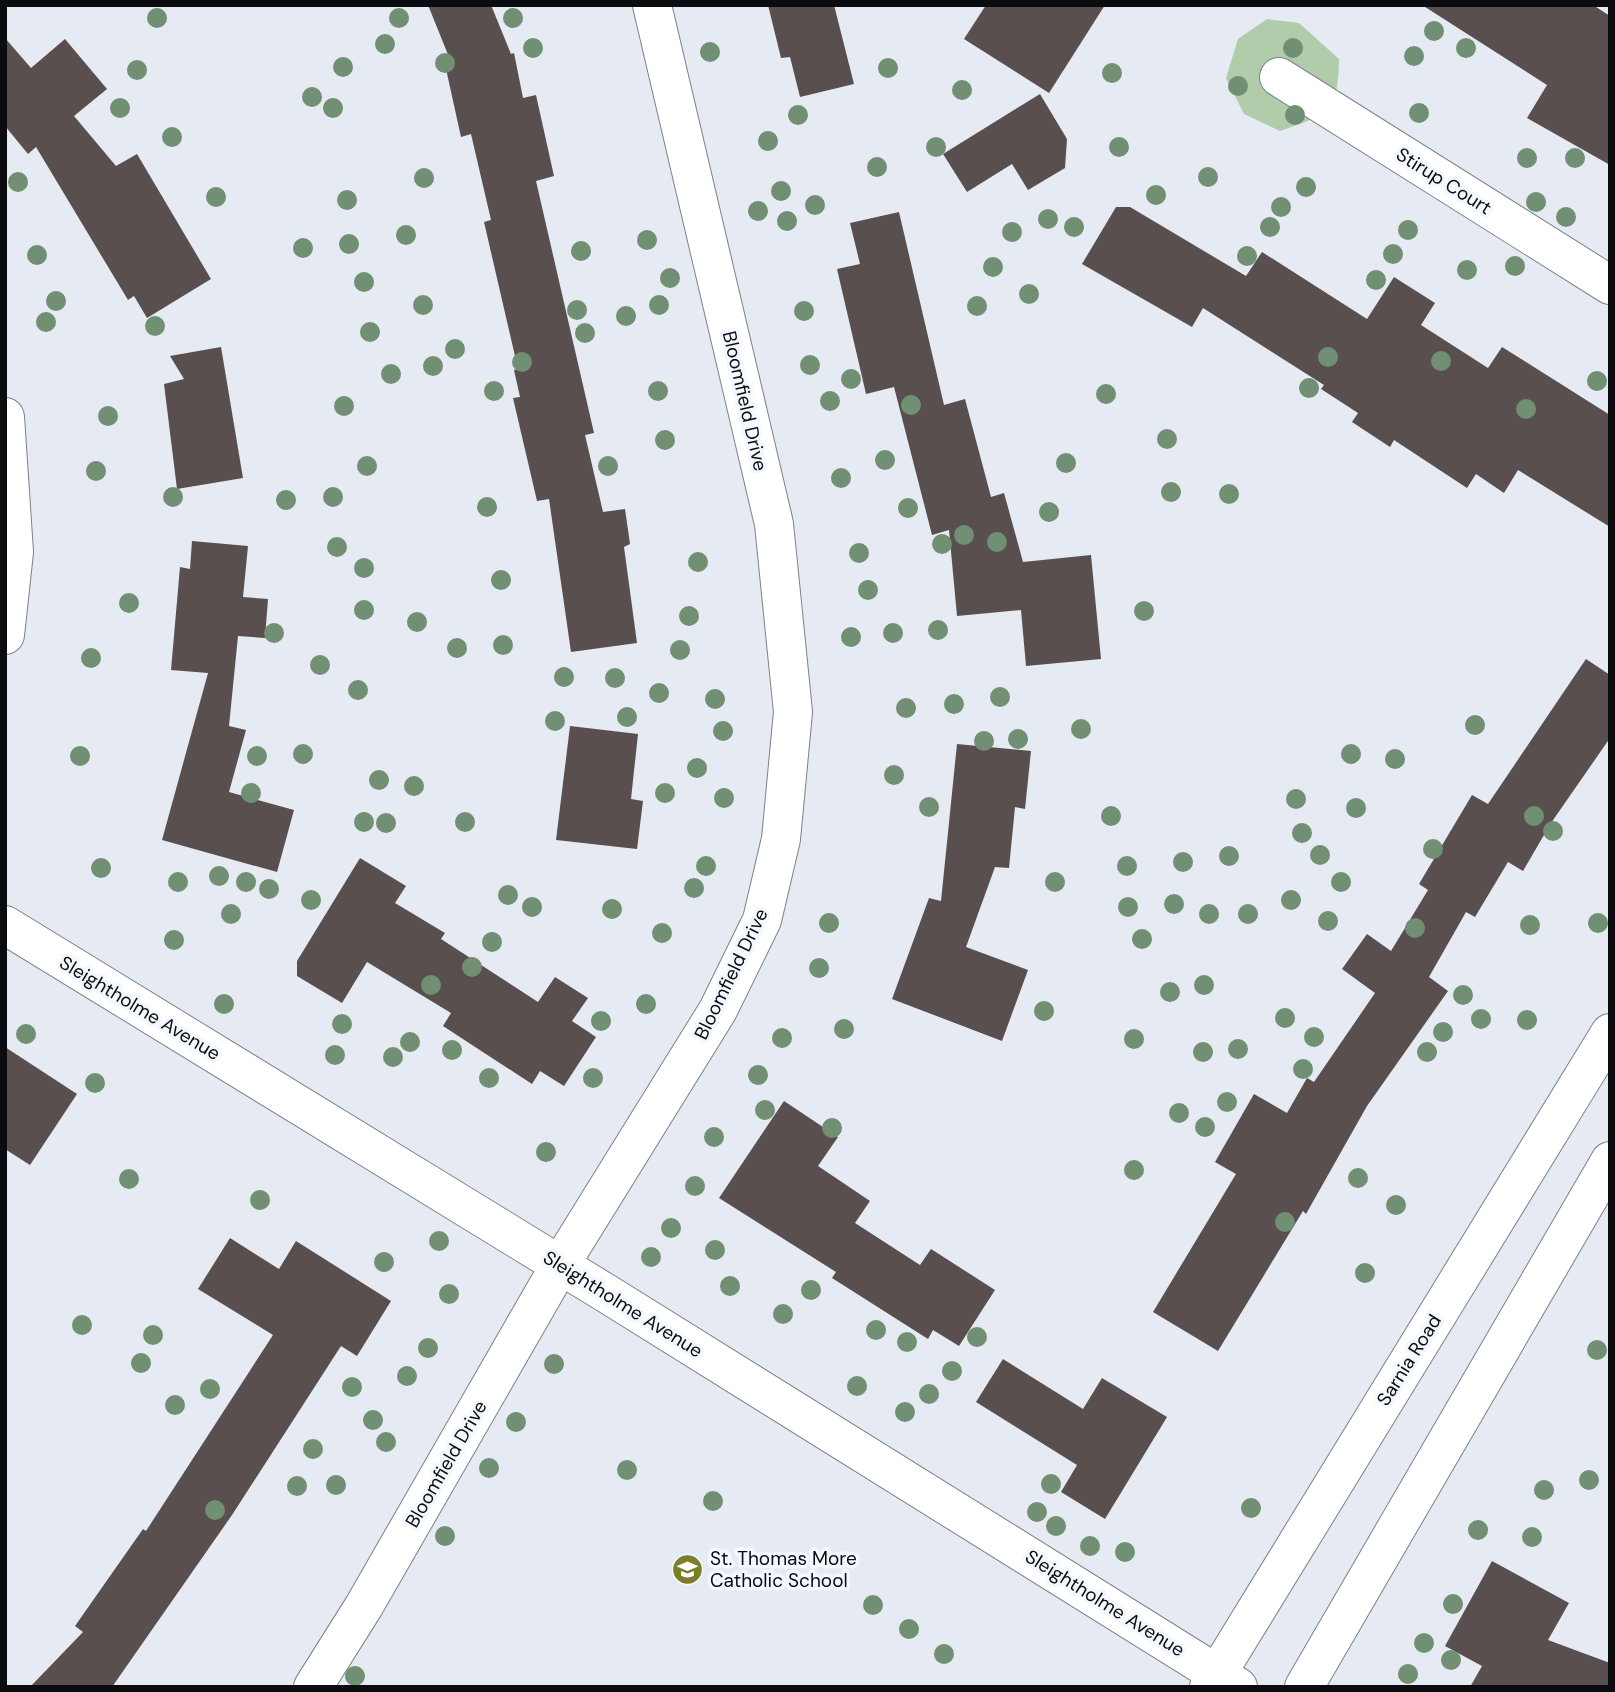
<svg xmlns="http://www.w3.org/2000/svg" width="1615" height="1692" font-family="'DM Sans',sans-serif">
	<rect width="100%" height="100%" fill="#e5eaf3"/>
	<path fill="#b0ccab" d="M1267 19 1299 23 1339 59C1338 113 1328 114 1280 131L1244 114 1226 78 1238 39Z"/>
	<g fill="#594f4f">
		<path d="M428 5H491L511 54 514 53 523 98 536 95 554 176 536 181 594 433 585 435 603 512 625 509 630 544 624 547 637 643 571 652 549 499 537 501 513 398 520 397 514 370 518 369 484 222 491 220 471 134 461 137 446 69 453 67Z"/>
		<path d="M768 5H834L854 84 800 97 790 57 781 58Z"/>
		<path d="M986 5H1105L1049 93 964 39Z"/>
		<path d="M1422 5H1593L1610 16V165L1527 118 1547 85Z"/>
		<path d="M5 38 31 68 65 39 107 89 74 116 116 166 137 154 211 279 147 318 134 296 128 300 36 147 28 154 5 126Z"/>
		<path d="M1040 94 1067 139 1065 168 1028 190 1012 164 967 192 943 154Z"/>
		<path d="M1116 207H1130L1246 276 1262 252 1367 319 1394 277 1435 303 1421 325 1488 368 1502 347 1610 415V527L1518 470 1504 493 1476 474 1467 488 1394 440 1390 447 1352 422 1358 413 1321 389 1324 385 1203 308 1192 327 1082 264Z"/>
		<path d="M899 212 944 405 965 399 991 497 1004 493 1023 562 1091 555 1101 659 1026 666 1021 610 957 616 949 530 932 535 894 387 866 394 837 269 860 264 850 223Z"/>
		<path d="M221 347 243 478 177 489 164 384 184 379 170 356Z"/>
		<path d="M192 541 248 546 243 597 268 599 265 638 238 636 229 726 246 730 229 792 294 810 277 872 162 840 208 673 171 670 180 567 190 569Z"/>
		<path d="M1586 659 1610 675V738L1551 823 1523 871 1508 862 1475 917 1466 912 1429 977 1448 991 1367 1106 1306 1214 1303 1211 1218 1351 1153 1312 1236 1174 1215 1162 1254 1094 1287 1113 1307 1078 1314 1082 1375 993 1342 969 1367 934 1391 951 1428 890 1419 884 1472 795 1488 804Z"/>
		<path d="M570 726 638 734 631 799 643 801 637 849 556 840Z"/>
		<path d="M957 744 1031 751 1025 809 1015 807 1009 868 995 867 966 947 1028 970 1002 1041 892 999 929 898 941 901Z"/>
		<path d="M360 858 406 886 395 903 445 933 441 939 538 1002 555 977 588 998 572 1021 596 1037 564 1086 540 1071 532 1084 443 1026 451 1013 367 962 342 1003 297 976V961Z"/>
		<path d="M5 1047 77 1094 30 1165 5 1149Z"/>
		<path d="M784 1101 838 1137 818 1166 870 1201 855 1223 920 1265 931 1249 995 1290 959 1346 933 1330 928 1339 832 1278 836 1272 719 1198Z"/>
		<path d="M230 1238 279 1269 296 1241 391 1301 357 1356 341 1346 232 1515 112 1687H30L83 1632 75 1626 143 1529 146 1531 273 1335 198 1289Z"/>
		<path d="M1003 1359 1083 1409 1102 1378 1167 1417 1105 1519 1061 1492 1077 1465 976 1402Z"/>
		<path d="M1492 1561 1569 1603 1548 1640 1610 1663V1687H1470L1482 1666 1445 1646Z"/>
	</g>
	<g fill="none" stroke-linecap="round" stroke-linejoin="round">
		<defs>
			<g id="minor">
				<path d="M1279 77 1610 285"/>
				<path d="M5 417 14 552 5 635"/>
				<path d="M5 925 609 1295 1238 1687"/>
				<path d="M313 1687 364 1606 560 1265 718 1010 762 920 781 839 793 712 774 524 652 5"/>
			</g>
			<g id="major">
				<path d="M1209 1687 1610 1033"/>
				<path d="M1304 1687 1610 1161"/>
			</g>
		</defs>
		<use href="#minor" stroke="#7c8289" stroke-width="40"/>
		<use href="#major" stroke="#7c8289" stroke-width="40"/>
		<use href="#minor" stroke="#fff" stroke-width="38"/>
		<use href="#major" stroke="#fff" stroke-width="38"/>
	</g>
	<g fill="#718f72">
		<circle cx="157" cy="18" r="10"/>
		<circle cx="399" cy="18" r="10"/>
		<circle cx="513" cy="18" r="10"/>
		<circle cx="1434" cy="31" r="10"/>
		<circle cx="385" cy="44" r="10"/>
		<circle cx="533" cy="48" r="10"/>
		<circle cx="1293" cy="48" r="10"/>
		<circle cx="1466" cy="48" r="10"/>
		<circle cx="710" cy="52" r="10"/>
		<circle cx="1414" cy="56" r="10"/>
		<circle cx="445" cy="63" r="10"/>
		<circle cx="343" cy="67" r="10"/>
		<circle cx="888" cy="68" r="10"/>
		<circle cx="137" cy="70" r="10"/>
		<circle cx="1112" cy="73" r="10"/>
		<circle cx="1238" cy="86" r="10"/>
		<circle cx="962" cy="90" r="10"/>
		<circle cx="312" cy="97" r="10"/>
		<circle cx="120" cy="108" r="10"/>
		<circle cx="333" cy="108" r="10"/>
		<circle cx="1419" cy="113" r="10"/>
		<circle cx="798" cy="115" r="10"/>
		<circle cx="1295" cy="115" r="10"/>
		<circle cx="172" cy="137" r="10"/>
		<circle cx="768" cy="141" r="10"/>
		<circle cx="936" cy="147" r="10"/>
		<circle cx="1119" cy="147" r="10"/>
		<circle cx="1527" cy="158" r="10"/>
		<circle cx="1575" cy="158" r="10"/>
		<circle cx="877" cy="167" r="10"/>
		<circle cx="1208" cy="177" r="10"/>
		<circle cx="424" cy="178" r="10"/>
		<circle cx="18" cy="182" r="10"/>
		<circle cx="1306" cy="187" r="10"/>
		<circle cx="781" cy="191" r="10"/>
		<circle cx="1156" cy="195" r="10"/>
		<circle cx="216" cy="197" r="10"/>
		<circle cx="347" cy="200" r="10"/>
		<circle cx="1536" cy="202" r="10"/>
		<circle cx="815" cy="205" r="10"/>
		<circle cx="1281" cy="207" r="10"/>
		<circle cx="758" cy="211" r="10"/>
		<circle cx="1566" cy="217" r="10"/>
		<circle cx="1048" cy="219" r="10"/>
		<circle cx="787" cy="221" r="10"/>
		<circle cx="1074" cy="227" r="10"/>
		<circle cx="1270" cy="227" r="10"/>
		<circle cx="1408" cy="230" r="10"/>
		<circle cx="1012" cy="232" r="10"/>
		<circle cx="406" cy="235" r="10"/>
		<circle cx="647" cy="240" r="10"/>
		<circle cx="349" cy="244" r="10"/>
		<circle cx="303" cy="248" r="10"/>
		<circle cx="581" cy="251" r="10"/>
		<circle cx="1393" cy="254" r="10"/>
		<circle cx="37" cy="255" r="10"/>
		<circle cx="1247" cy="256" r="10"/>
		<circle cx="1515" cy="266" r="10"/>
		<circle cx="993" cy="267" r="10"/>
		<circle cx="1467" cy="270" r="10"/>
		<circle cx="670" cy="278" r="10"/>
		<circle cx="1376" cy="280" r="10"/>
		<circle cx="364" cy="282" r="10"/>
		<circle cx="1029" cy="294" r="10"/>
		<circle cx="56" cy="301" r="10"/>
		<circle cx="423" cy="305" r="10"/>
		<circle cx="659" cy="305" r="10"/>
		<circle cx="977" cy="306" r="10"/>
		<circle cx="577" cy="310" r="10"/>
		<circle cx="804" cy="311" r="10"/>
		<circle cx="626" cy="316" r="10"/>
		<circle cx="46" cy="322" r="10"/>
		<circle cx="155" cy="326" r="10"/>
		<circle cx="370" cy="332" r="10"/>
		<circle cx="585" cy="333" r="10"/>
		<circle cx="455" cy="349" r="10"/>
		<circle cx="1328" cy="357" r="10"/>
		<circle cx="1441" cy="361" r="10"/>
		<circle cx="522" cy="362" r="10"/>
		<circle cx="810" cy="365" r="10"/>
		<circle cx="433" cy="366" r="10"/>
		<circle cx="391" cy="374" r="10"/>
		<circle cx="851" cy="379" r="10"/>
		<circle cx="1597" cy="381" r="10"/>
		<circle cx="1309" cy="388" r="10"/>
		<circle cx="494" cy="391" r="10"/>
		<circle cx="658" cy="391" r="10"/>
		<circle cx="1106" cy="394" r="10"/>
		<circle cx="830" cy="401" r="10"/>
		<circle cx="911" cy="405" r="10"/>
		<circle cx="344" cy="406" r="10"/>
		<circle cx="1526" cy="409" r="10"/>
		<circle cx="108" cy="416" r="10"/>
		<circle cx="1167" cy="439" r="10"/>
		<circle cx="665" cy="440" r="10"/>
		<circle cx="885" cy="460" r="10"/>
		<circle cx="1066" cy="463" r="10"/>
		<circle cx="367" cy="466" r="10"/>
		<circle cx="608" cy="466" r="10"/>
		<circle cx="96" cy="471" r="10"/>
		<circle cx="841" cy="478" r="10"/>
		<circle cx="1171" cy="492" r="10"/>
		<circle cx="1229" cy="494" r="10"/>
		<circle cx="173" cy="497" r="10"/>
		<circle cx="333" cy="497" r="10"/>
		<circle cx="286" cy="500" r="10"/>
		<circle cx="487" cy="507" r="10"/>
		<circle cx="908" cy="508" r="10"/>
		<circle cx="1049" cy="512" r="10"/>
		<circle cx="964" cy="535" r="10"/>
		<circle cx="997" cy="542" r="10"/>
		<circle cx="942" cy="544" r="10"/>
		<circle cx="337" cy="547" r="10"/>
		<circle cx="859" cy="553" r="10"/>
		<circle cx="698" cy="562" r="10"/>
		<circle cx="364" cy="568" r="10"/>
		<circle cx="501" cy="580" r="10"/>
		<circle cx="868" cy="590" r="10"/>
		<circle cx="129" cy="603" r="10"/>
		<circle cx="364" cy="610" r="10"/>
		<circle cx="1144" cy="611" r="10"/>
		<circle cx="689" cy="616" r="10"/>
		<circle cx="417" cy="622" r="10"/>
		<circle cx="938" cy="630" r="10"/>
		<circle cx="274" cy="633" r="10"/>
		<circle cx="893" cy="633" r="10"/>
		<circle cx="851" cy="637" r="10"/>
		<circle cx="503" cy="645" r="10"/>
		<circle cx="457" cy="648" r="10"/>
		<circle cx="680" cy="650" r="10"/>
		<circle cx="91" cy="658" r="10"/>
		<circle cx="320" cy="665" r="10"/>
		<circle cx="564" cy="677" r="10"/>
		<circle cx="615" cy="678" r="10"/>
		<circle cx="358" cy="690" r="10"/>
		<circle cx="659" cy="693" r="10"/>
		<circle cx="1000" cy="697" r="10"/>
		<circle cx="715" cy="699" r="10"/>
		<circle cx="954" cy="704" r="10"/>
		<circle cx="906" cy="708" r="10"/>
		<circle cx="627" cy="717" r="10"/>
		<circle cx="555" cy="721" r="10"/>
		<circle cx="1475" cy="725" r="10"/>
		<circle cx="1081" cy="729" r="10"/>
		<circle cx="723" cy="731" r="10"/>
		<circle cx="1018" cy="739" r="10"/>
		<circle cx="984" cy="741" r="10"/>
		<circle cx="303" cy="754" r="10"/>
		<circle cx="1351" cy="754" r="10"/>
		<circle cx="80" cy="756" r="10"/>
		<circle cx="257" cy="756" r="10"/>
		<circle cx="1395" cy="759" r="10"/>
		<circle cx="697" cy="768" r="10"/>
		<circle cx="894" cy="775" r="10"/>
		<circle cx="379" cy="780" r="10"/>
		<circle cx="414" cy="786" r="10"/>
		<circle cx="251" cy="793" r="10"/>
		<circle cx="665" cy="793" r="10"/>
		<circle cx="724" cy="798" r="10"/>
		<circle cx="1296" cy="799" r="10"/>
		<circle cx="929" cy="807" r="10"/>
		<circle cx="1356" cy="808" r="10"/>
		<circle cx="1111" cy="816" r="10"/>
		<circle cx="1534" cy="816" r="10"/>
		<circle cx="364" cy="822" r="10"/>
		<circle cx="465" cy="822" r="10"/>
		<circle cx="386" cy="823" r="10"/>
		<circle cx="1553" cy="831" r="10"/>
		<circle cx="1302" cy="833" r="10"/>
		<circle cx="1433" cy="849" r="10"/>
		<circle cx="1320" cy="855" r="10"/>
		<circle cx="1229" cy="856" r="10"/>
		<circle cx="1183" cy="862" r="10"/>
		<circle cx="706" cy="866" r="10"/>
		<circle cx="1127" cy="866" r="10"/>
		<circle cx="101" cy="868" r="10"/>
		<circle cx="219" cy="876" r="10"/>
		<circle cx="178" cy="882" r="10"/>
		<circle cx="246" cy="882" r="10"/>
		<circle cx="1055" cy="882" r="10"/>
		<circle cx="1341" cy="882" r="10"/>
		<circle cx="694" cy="888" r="10"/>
		<circle cx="269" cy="889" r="10"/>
		<circle cx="508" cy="895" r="10"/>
		<circle cx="311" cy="900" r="10"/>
		<circle cx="1291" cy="900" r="10"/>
		<circle cx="1174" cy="904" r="10"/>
		<circle cx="532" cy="907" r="10"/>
		<circle cx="1128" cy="907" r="10"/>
		<circle cx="612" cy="909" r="10"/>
		<circle cx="231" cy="914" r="10"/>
		<circle cx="1209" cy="914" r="10"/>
		<circle cx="1248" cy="914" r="10"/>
		<circle cx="1328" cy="921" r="10"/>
		<circle cx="829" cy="923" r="10"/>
		<circle cx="1598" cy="923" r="10"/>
		<circle cx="1530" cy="925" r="10"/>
		<circle cx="1415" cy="928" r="10"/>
		<circle cx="662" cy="933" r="10"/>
		<circle cx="1142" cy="939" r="10"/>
		<circle cx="174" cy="940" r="10"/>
		<circle cx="492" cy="942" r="10"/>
		<circle cx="472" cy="967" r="10"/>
		<circle cx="819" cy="968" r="10"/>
		<circle cx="431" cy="985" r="10"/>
		<circle cx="1204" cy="985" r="10"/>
		<circle cx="1170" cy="992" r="10"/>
		<circle cx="1463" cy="995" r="10"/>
		<circle cx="224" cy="1004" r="10"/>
		<circle cx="646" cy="1004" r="10"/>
		<circle cx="1044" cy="1011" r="10"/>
		<circle cx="1285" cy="1018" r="10"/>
		<circle cx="1481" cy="1019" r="10"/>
		<circle cx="1527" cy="1020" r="10"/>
		<circle cx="601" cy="1021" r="10"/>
		<circle cx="342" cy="1024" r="10"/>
		<circle cx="844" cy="1029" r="10"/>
		<circle cx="1443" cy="1032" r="10"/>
		<circle cx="26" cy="1034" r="10"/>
		<circle cx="1314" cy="1037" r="10"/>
		<circle cx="782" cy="1038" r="10"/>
		<circle cx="1134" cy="1039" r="10"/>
		<circle cx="410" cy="1042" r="10"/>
		<circle cx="1238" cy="1049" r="10"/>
		<circle cx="452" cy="1050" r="10"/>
		<circle cx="1203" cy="1052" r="10"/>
		<circle cx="1427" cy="1052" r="10"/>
		<circle cx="335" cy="1055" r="10"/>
		<circle cx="393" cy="1057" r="10"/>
		<circle cx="1303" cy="1069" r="10"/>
		<circle cx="758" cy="1075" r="10"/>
		<circle cx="489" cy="1078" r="10"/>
		<circle cx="593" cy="1078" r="10"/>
		<circle cx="95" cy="1083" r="10"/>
		<circle cx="1227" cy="1102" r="10"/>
		<circle cx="765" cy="1110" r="10"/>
		<circle cx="1179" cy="1113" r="10"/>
		<circle cx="1205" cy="1127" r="10"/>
		<circle cx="832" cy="1128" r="10"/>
		<circle cx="714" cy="1137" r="10"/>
		<circle cx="546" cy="1152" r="10"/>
		<circle cx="1134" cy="1170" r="10"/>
		<circle cx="1358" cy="1178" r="10"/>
		<circle cx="129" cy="1179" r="10"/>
		<circle cx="695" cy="1186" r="10"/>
		<circle cx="260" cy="1200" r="10"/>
		<circle cx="1396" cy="1205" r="10"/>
		<circle cx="1285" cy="1222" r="10"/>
		<circle cx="671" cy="1228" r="10"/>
		<circle cx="439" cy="1241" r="10"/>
		<circle cx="715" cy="1250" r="10"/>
		<circle cx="651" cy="1257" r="10"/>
		<circle cx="384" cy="1262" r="10"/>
		<circle cx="1365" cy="1273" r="10"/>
		<circle cx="730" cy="1286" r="10"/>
		<circle cx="811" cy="1290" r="10"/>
		<circle cx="449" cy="1294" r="10"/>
		<circle cx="783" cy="1314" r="10"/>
		<circle cx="82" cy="1325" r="10"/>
		<circle cx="876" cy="1330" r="10"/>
		<circle cx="153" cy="1335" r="10"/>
		<circle cx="977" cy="1337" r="10"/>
		<circle cx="907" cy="1342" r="10"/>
		<circle cx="428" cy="1348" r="10"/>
		<circle cx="1597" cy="1350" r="10"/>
		<circle cx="141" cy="1363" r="10"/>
		<circle cx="554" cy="1364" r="10"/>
		<circle cx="952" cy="1371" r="10"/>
		<circle cx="407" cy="1376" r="10"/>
		<circle cx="857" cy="1386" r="10"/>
		<circle cx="352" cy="1387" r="10"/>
		<circle cx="210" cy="1389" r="10"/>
		<circle cx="929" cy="1394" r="10"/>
		<circle cx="175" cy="1405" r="10"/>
		<circle cx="905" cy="1412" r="10"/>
		<circle cx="373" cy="1420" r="10"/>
		<circle cx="516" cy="1422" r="10"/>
		<circle cx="386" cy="1442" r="10"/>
		<circle cx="313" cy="1449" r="10"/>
		<circle cx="489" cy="1468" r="10"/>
		<circle cx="627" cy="1470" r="10"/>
		<circle cx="1589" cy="1480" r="10"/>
		<circle cx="1051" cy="1484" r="10"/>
		<circle cx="336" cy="1485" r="10"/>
		<circle cx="297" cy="1486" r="10"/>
		<circle cx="1544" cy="1490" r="10"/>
		<circle cx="713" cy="1501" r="10"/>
		<circle cx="1251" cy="1508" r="10"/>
		<circle cx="215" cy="1510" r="10"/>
		<circle cx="1037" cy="1512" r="10"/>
		<circle cx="1056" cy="1526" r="10"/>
		<circle cx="1478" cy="1530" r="10"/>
		<circle cx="445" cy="1536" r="10"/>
		<circle cx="1532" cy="1537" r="10"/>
		<circle cx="1090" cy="1546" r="10"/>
		<circle cx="1125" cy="1552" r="10"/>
		<circle cx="1453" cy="1604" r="10"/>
		<circle cx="873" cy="1605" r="10"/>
		<circle cx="909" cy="1629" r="10"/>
		<circle cx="1424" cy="1643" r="10"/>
		<circle cx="944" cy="1654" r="10"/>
		<circle cx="1451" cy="1660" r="10"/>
		<circle cx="1408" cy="1674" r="10"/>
		<circle cx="355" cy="1676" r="10"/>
	</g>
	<defs>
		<symbol id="school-disc" viewBox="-11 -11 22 22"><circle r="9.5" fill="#7c7e27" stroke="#f3f8fe"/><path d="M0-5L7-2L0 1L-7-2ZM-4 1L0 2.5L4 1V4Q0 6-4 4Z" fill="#fff"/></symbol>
	</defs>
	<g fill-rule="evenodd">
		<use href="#school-disc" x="670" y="1552" width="35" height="35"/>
	</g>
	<g text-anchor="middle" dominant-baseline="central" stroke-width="7" stroke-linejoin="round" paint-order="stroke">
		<g font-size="19" fill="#0a0c0f" stroke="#f3f8fe">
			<text transform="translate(1444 181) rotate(32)">Stirup Court</text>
			<text transform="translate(745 401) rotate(77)">Bloomfield Drive</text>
			<text transform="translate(731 974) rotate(-64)">Bloomfield Drive</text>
			<text transform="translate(140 1008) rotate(31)">Sleightholme Avenue</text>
			<text transform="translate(623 1304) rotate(32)">Sleightholme Avenue</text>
			<text transform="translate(1409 1360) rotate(-58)">Sarnia Road</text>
			<text transform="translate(446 1464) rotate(-60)">Bloomfield Drive</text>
			<text transform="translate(1105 1603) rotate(32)">Sleightholme Avenue</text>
		</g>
		<g font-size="19" fill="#0a0c0f" stroke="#f3f8fe" text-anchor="start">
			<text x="710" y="1558">St. Thomas More<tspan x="710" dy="22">Catholic School</tspan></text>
		</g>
	</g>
	<rect width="1615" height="1692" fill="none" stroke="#0a0c0f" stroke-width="14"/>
</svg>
